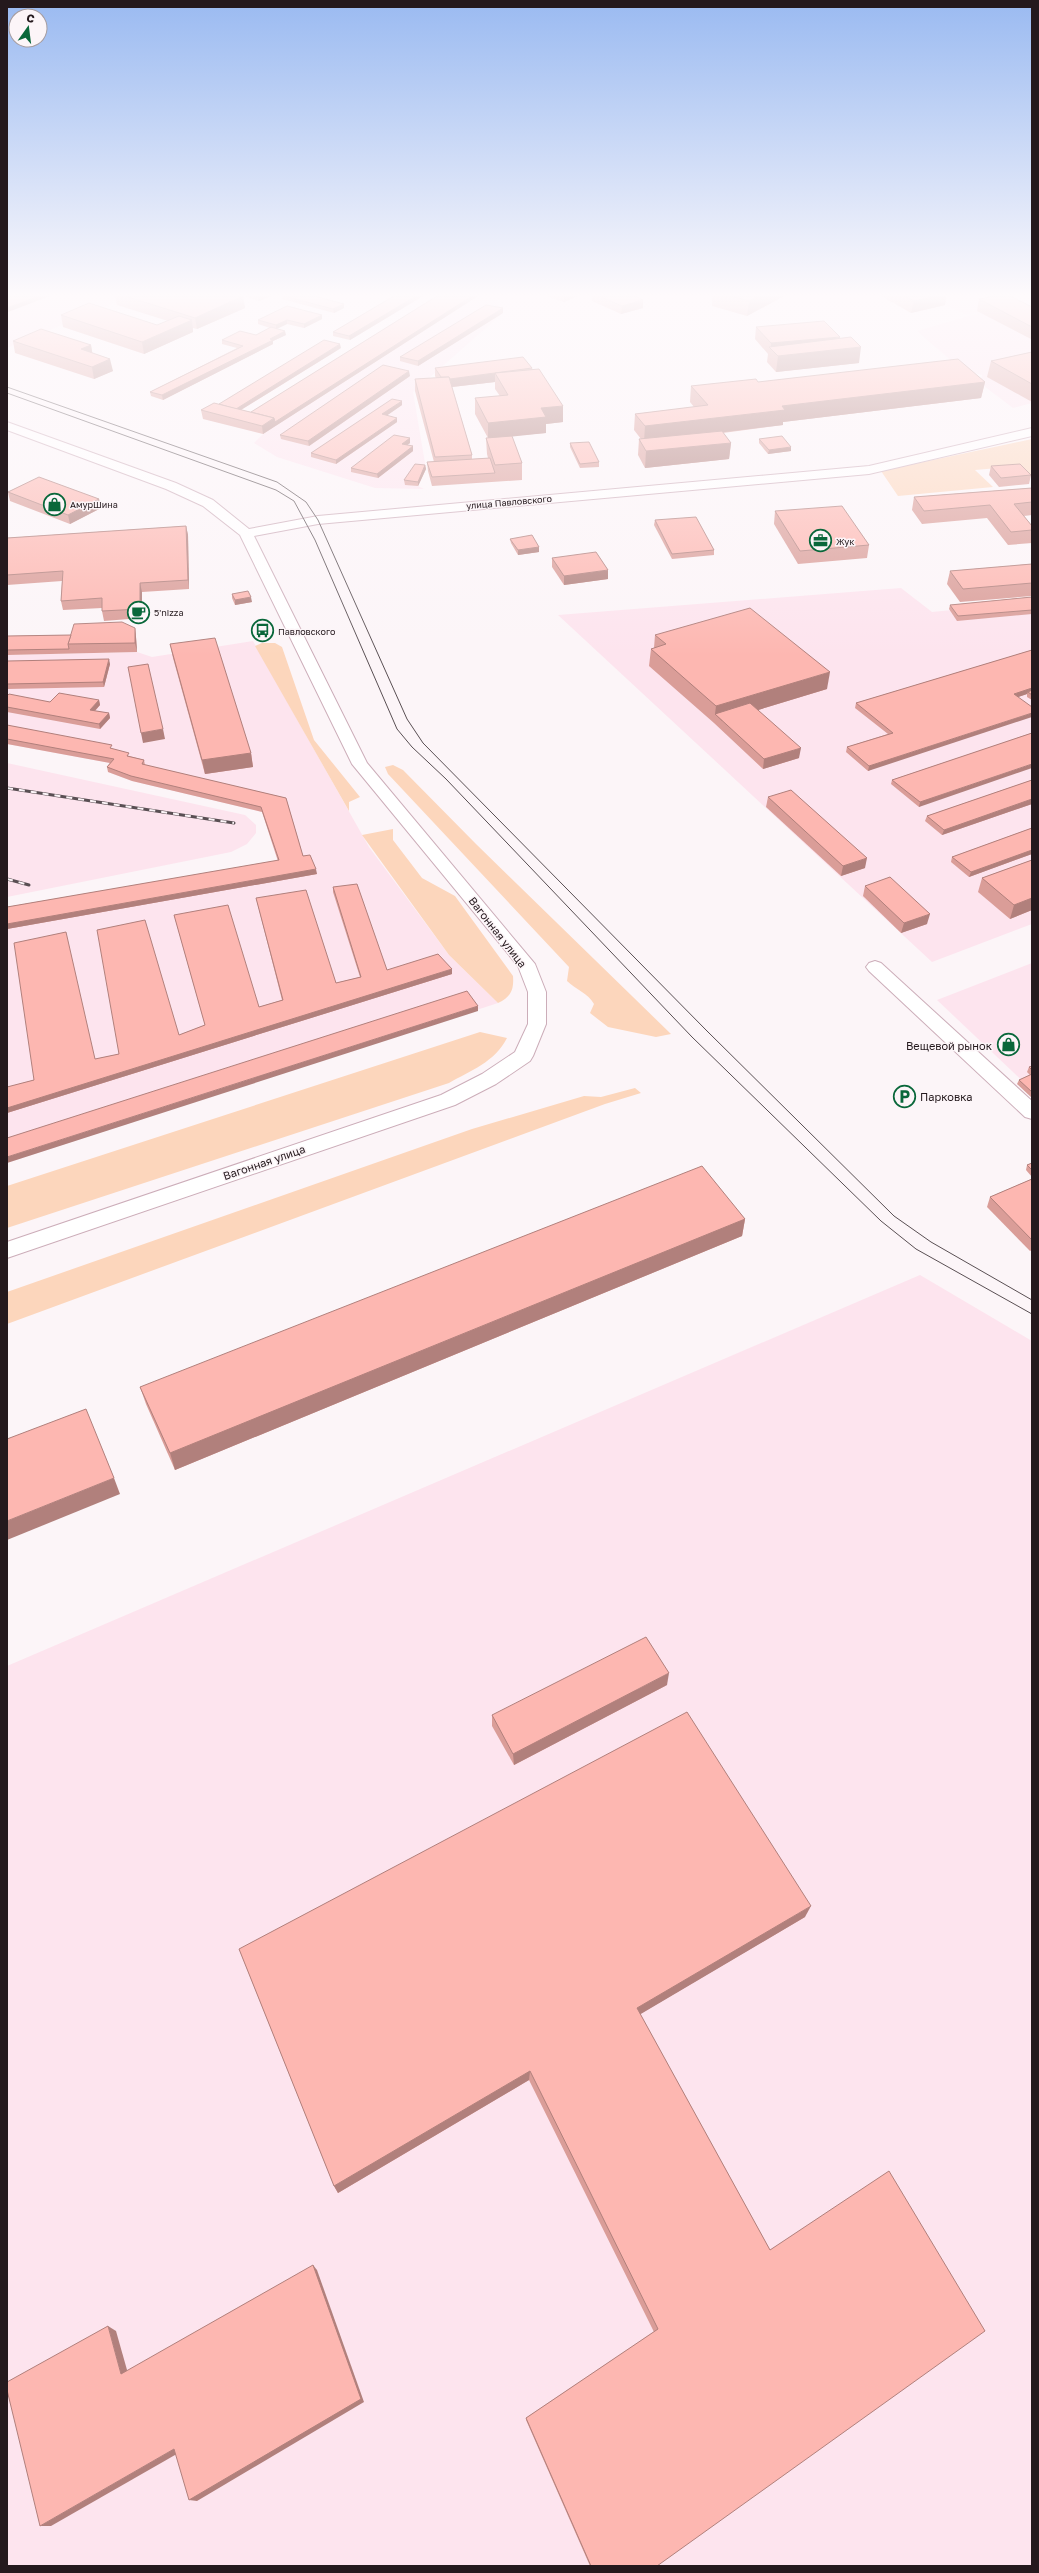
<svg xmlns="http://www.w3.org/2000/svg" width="1039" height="2573" font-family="'Golos Text',sans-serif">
	<rect width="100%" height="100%" fill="#fcf5f8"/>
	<g fill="#fde4ee">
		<path d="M7 296H131L7 348Z"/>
		<path d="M465 296H495L503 313 413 392 426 469 418 486 424 489 375 488 277 457 254 443 263 434Z"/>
		<path d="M927 296H1032V403L1013 408 980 383 982 375 962 370 917 331 979 313 964 314Z"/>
		<path d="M901 588 932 612 1032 602V924L932 962 558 615Z"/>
		<path d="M253 641 369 847 449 955 498 1003 7 1163V913L279 865 262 812 132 781 108 772 115 764 7 744V655L137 652 152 657Z"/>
		<path d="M7 763 245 815 256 825V833L247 844 231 852 7 897Z"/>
		<path d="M1032 963V1090L937 1000Z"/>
		<path d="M920 1275 1032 1341V2566H7V1666Z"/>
	</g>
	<g fill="#fcd6bc">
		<path d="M1032 439V478L1020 466 975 470 993 487 898 496 881 471Z"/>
		<path d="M262 643H275L282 647 314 740 360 797 349 802V811L255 646Z"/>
		<path d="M393 765 403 770 476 844 671 1034 656 1037 608 1027 590 1013 594 1004C588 993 576 990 567 981L569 967 388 774 385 767Z"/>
		<path d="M393 829V840L422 878 455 896 513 976C514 990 511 997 498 1003L449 955 362 835Z"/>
		<path d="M480 1032 507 1038C495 1062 470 1071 449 1083L7 1228V1186Z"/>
		<path d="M635 1088 641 1093 605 1104 7 1324V1292L472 1129 584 1096 601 1097Z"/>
	</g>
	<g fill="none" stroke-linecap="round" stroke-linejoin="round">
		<defs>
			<path id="minor" d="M875 961 881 963 1032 1101V1119L1025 1117 869 971 866 967 869 963Z"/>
			<path id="tertiary" d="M7 422 176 483 213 500 249 529 318 516 869 466 1032 428V436L869 474 318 524 254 536 367 763 535 964 546 992V1024L533 1056 530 1061 496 1084 455 1105 7 1258V1242L441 1095 482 1074 515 1052 528 1024V992L518 966 352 764 240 535 203 506 166 489 7 430Z"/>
		</defs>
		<use href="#minor" stroke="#ccadb9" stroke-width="2"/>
		<use href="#tertiary" stroke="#ccadb9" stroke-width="2"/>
		<use href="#minor" fill="#fff" fill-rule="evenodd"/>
		<use href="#tertiary" fill="#fff" fill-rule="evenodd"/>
		<g stroke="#594f53" stroke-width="1">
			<path d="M7 387 277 482 306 502 318 520 407 719 423 743 707 1031 894 1216 931 1242 1032 1300"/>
			<path d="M7 393 276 490 294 501 315 540 397 729 412 747 446 779 692 1037 881 1221 916 1249 1032 1314"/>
		</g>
		<defs>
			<g id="rail">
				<path d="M7 788 234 823"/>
				<path d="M7 879 29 885"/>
			</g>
		</defs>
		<use href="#rail" stroke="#594f53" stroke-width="3"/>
		<use href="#rail" stroke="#fcf5f8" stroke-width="2" stroke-dasharray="6" stroke-linecap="butt"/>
	</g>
	<g fill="#da9d98" fill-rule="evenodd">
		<path d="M115 296H271L259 301 243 296 245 308 197 329 193 328V332L144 354 63 327 61 315 157 325 168 321 117 305Z"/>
		<path d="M282 296 344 304V308L334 313 282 299Z"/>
		<path d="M394 296H423L350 340 333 336V332Z"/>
		<path d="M437 296H478L263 434 203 419 201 410 219 404 341 348 241 410 251 412Z"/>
		<path d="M546 296H578L564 302Z"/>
		<path d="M592 296H635L643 308 621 314 592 301Z"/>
		<path d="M712 296H784L747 316 712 306Z"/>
		<path d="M881 296H946L945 305 911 313Z"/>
		<path d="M979 299 1032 307V339H1031L977 311Z"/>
		<path d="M503 313 418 366 400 361V357Z"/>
		<path d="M322 319 304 328 287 324 277 329 286 335 273 341V344L163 400 151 396 150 392 237 348 222 344V340L256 335 270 328 258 324V320Z"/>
		<path d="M756 327 839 339 859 363 776 372 767 362 768 354 755 339Z"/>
		<path d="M13 341 91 345 92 353 113 371 94 379 15 353Z"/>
		<path d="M1032 352V402L987 377 991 361Z"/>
		<path d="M435 368H532L563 422 546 424V433L510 436 522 463V480L432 486 428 471 427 462H434L415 391V379L436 378 435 376ZM495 382V389L500 396 475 398V414L488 438H486L487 454 488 458 472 459V455L452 387Z"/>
		<path d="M410 376 309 446 281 439 280 435Z"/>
		<path d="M758 382H985L981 398 783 422V425L723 433 731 443 729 459 645 468 638 455 639 439H641L634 430 635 414 694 407 690 402 691 386Z"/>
		<path d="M402 401V405L387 415 397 422 336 464 311 457V453Z"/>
		<path d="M410 438V443L407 445 413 451 378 478 351 472V468Z"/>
		<path d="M759 439 791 451 768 454 759 443Z"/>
		<path d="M570 443 599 462V467L580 468 570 447Z"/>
		<path d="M425 465 426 469 418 486 405 485 404 480Z"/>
		<path d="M991 466 1031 475 1029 484 999 487 989 475Z"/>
		<path d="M1032 488V515L1024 516 1032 526V543L1008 545 987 518 922 524 912 510 914 497Z"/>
		<path d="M8 492 99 499 101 508 70 524 10 501Z"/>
		<path d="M775 511 869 545 867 558 798 564 774 524Z"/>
		<path d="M655 520 714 550V555L672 559 654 525Z"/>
		<path d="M186 526 188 535 189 589 142 592V618L104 621 102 611V608L63 610 61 601 62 581 7 585V538Z"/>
		<path d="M510 539 539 547V552L518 555 511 543Z"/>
		<path d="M552 558 608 579 564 585 552 567Z"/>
		<path d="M1032 564V596L960 602 947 584 950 571Z"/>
		<path d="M232 594 252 602 235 605 232 598Z"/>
		<path d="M1032 597V614L957 621 949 609 950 605Z"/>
		<path d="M135 628 136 637 137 652 7 655V636L71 635Z"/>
		<path d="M655 635 827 689 758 710 799 758 763 769 714 723 649 666 651 649 654 648Z"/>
		<path d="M170 644 251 753 253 767 205 774 173 658Z"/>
		<path d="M1032 650V700L1027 697V694L1018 697 868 771 846 752 847 747 888 734 855 708 856 703Z"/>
		<path d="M7 661 110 664 104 687 7 689Z"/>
		<path d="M7 696 50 702 99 700 100 705 95 711 109 713 110 718 100 729 7 712Z"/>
		<path d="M7 725 113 749 129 756 144 760 145 765 286 798 303 856 317 874 7 929V907L278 861 262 812 132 781 108 772 107 767 110 763 7 744Z"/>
		<path d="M1032 733 919 807 891 784 892 780Z"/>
		<path d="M1032 780V804L942 835 925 821 927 816Z"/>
		<path d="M768 797 865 868 841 876 766 807Z"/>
		<path d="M1032 828V854L969 877 951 862 952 857Z"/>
		<path d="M1032 860V910L1010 919 978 892 982 878Z"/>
		<path d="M865 886 927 924 901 933 863 896Z"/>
		<path d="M333 887 387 970 452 974 7 1113V1084L8 1087 34 1080 96 1059 119 1054 179 1035 205 1025 174 915 259 1007 282 1000 256 898 336 983 360 977 333 892Z"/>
		<path d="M1032 1066V1098L1017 1084 1019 1080 1030 1075 1027 1072 1029 1067Z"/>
		<path d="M1032 1163V1177L1026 1170 1027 1165Z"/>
		<path d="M1032 1179V1250L1030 1251 987 1207 990 1197Z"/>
		<path d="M745 1219 742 1236 175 1470 146 1404 140 1387Z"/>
		<path d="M667 1685 514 1765 492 1726V1715Z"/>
		<path d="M805 1917 640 2014 770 2250 657 2566H590L526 2420V2418L654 2332 529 2080 338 2193 334 2186 239 1949Z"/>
	</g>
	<g fill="#b1807c">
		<path d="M39 296H50L8 312 7 308Z"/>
		<path d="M243 296 245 308 197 329 195 318Z"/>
		<path d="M258 296H271L259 301Z"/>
		<path d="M416 296H423L350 340 349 336Z"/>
		<path d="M472 296H478L263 434 262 426Z"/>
		<path d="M564 296H578L564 302Z"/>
		<path d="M758 296H784L747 316 749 301Z"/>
		<path d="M936 296H946L945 305 911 313 914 301Z"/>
		<path d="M643 300V308L621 314 622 306Z"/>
		<path d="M344 304V308L334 313 333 309Z"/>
		<path d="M503 308V313L418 366V361Z"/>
		<path d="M322 315V319L304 328V324Z"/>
		<path d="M192 320 193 332 144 354 142 342Z"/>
		<path d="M287 320V324L276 329V325Z"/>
		<path d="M285 331 286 335 273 341V344L163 400 162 395Z"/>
		<path d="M840 337 838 349 771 348V343Z"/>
		<path d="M340 344 341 348 231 416V411Z"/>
		<path d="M91 345 93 357 81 349Z"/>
		<path d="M861 347 859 363 776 372 778 356Z"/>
		<path d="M110 359 113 371 94 379 92 367Z"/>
		<path d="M409 371 410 376 309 446 308 441Z"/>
		<path d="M495 373V382L443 388V380Z"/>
		<path d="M985 382 981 398 783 422V425L644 442 645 426 782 406Z"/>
		<path d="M402 401V405L382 419V414Z"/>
		<path d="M563 406V422L546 424V433L488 439V423L541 408Z"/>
		<path d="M397 418V422L336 464V460Z"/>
		<path d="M410 438V443L403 448 402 444Z"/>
		<path d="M731 443 729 459 645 468 646 451Z"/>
		<path d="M413 446V451L378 478 377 474Z"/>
		<path d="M791 447V451L768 454 769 450Z"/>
		<path d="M425 465 426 469 418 486V482Z"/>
		<path d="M99 499 101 508 70 524 68 515Z"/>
		<path d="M186 526 188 535 189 589 188 580Z"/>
		<path d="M539 547V552L518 555V550Z"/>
		<path d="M608 570V579L564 585V576Z"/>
		<path d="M140 583 142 592V618L140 609Z"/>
		<path d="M251 597 252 602 235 605V600Z"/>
		<path d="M135 628 136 637 137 652 135 643Z"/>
		<path d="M109 659 110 664 104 687 103 682Z"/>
		<path d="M830 672 827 689 722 721 715 714 716 706Z"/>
		<path d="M1032 688V693L1028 692 1027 694 1012 699 1014 694Z"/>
		<path d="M99 700 100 705 91 715 90 710Z"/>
		<path d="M109 713 110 718 100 729 99 724Z"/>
		<path d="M1032 713V717L868 771 869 766Z"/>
		<path d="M163 729 165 739 143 743 141 733Z"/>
		<path d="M801 748 799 758 763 769 764 759Z"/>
		<path d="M251 753 253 767 205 774 202 760Z"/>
		<path d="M1032 764V768L919 807 920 802Z"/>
		<path d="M1032 799V804L942 835 944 830Z"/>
		<path d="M1032 850V854L969 877 971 872Z"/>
		<path d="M867 858 865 868 841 876 843 866Z"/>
		<path d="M316 869 317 874 7 929V924Z"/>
		<path d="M1032 898V910L1010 919 1014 905Z"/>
		<path d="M930 914 927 924 901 933 904 923Z"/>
		<path d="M452 969V974L7 1113V1108Z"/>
		<path d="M478 1006V1011L7 1163V1157Z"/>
		<path d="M745 1219 742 1236 175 1470 170 1453Z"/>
		<path d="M114 1478 120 1494 7 1540V1521Z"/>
		<path d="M669 1673 667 1685 514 1765 513 1754Z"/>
		<path d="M811 1906 805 1917 634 2018 637 2008Z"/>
		<path d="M530 2071 529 2080 338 2193 334 2186Z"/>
		<path d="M313 2265 317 2270 364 2402 197 2501 189 2500Z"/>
		<path d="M108 2326 116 2331 129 2377 121 2374Z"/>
		<path d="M174 2449 182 2451 51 2526H40Z"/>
	</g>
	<g fill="#fdb7b1" stroke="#b1807c">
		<path d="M7 296H39L7 308Z"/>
		<path d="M125 296H243L195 318Z"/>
		<path d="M284 296H314L344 304 333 309Z"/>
		<path d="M394 296H416L349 336 333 332Z"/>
		<path d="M437 296H472L275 422 274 418 251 412Z"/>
		<path d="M599 296H635L643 300 622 306Z"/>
		<path d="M731 296H758L749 301Z"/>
		<path d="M904 296H936L914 301Z"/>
		<path d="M995 296H1010L1032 307V327L979 299Z"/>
		<path d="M89 303 157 325 179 316 192 320 142 342 61 315Z"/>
		<path d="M486 305 503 308 418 361 400 357Z"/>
		<path d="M287 306 322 315 304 324 287 320 276 325 258 320Z"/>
		<path d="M824 321 840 337 771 343 756 327Z"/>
		<path d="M271 327 285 331 270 339 273 340 162 395 150 392 243 346 222 340 240 331 256 335Z"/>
		<path d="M41 329 91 345 81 349 110 359 92 367 13 341Z"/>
		<path d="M851 337 861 347 778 356 769 347Z"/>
		<path d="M324 340 340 344 236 409 219 404Z"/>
		<path d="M1032 352V384L991 361Z"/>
		<path d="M523 357 532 368 450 379 449 377H441L435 368Z"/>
		<path d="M958 359 985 382 782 406 785 410 645 426 635 414 708 405 691 386 756 379 758 382Z"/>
		<path d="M383 365 409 371 308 441 280 435Z"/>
		<path d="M539 369 563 406 541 408 546 417 488 423 475 398 508 395 495 373Z"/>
		<path d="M449 377 472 455 435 457 415 379Z"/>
		<path d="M392 399 402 401 382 414 397 418 336 460 311 453Z"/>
		<path d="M214 403 274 418 262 426 201 410Z"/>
		<path d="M722 431 731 443 646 451 639 439Z"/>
		<path d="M394 435 410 438 402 444 413 446 377 474 351 468Z"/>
		<path d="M512 436 522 463 495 465 486 438Z"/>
		<path d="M782 436 791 447 769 450 759 439Z"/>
		<path d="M589 442 599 462 580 464 570 443Z"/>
		<path d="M490 458 495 473 432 477 427 462Z"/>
		<path d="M415 464 425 465 418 482 404 480Z"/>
		<path d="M1020 464 1031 475 1001 478 991 466Z"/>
		<path d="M39 477 99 499 68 515 8 492Z"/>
		<path d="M1032 488V502L1014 504 1032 526V530L1011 532 990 505 924 511 914 497Z"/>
		<path d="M842 506 869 545 800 551 775 511Z"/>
		<path d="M696 517 714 550 672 554 655 520Z"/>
		<path d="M186 526 188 580 140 583V609L102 611V598L61 601 63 571 7 575V538Z"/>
		<path d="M532 535 539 547 518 550 510 539Z"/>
		<path d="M596 552 608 570 564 576 552 558Z"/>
		<path d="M1032 564V583L963 589 950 571Z"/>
		<path d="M248 591 251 597 235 600 232 594Z"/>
		<path d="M1032 597V610L958 616 950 605Z"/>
		<path d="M750 608 830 672 716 706 651 649 666 644 655 635Z"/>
		<path d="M122 622 135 628V643L68 644 74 624Z"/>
		<path d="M71 635 68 644 69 649 7 650V636Z"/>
		<path d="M215 638 251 753 202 760 170 644Z"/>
		<path d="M1032 650V688L1014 694 1032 707V713L869 766 847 747 893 733 856 703Z"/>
		<path d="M109 659 103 682 7 684V661Z"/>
		<path d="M148 664 163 729 141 733 128 667Z"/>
		<path d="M1032 690V695L1028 692Z"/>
		<path d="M59 693 99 700 90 710 109 713 99 724 7 707V696L9 694 50 702Z"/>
		<path d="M750 703 801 748 764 759 715 714Z"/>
		<path d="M7 725 112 745 110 748 129 753 127 756 144 760 142 764 286 798 303 856 310 855 316 869 7 924V907L279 860 261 807 131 776 107 767 114 759 7 739Z"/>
		<path d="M1032 733V764L920 802 892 780Z"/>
		<path d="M1032 780V799L944 830 927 816Z"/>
		<path d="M791 790 867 858 843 866 768 797Z"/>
		<path d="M1032 828V850L971 872 952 857Z"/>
		<path d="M1032 860V898L1014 905 982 878Z"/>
		<path d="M890 877 930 914 904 923 865 886Z"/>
		<path d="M357 884 387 970 438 954 452 969 7 1108V1087L34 1080 14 943 66 932 95 1059 119 1054 97 930 145 920 179 1035 205 1025 174 915 228 905 259 1007 283 1000 256 898 306 890 336 983 361 977 333 887Z"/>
		<path d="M467 991 478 1006 7 1157V1138Z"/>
		<path d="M1032 1066V1070L1029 1067Z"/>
		<path d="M1032 1074V1092L1019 1080Z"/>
		<path d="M1032 1163V1170L1027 1165Z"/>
		<path d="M702 1166 745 1219 170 1453 140 1387Z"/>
		<path d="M1032 1179V1240L990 1197Z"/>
		<path d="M86 1409 114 1478 7 1521V1439Z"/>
		<path d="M646 1637 669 1673 513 1754 492 1715Z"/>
		<path d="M687 1712 811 1906 637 2008 770 2250 889 2171 985 2331 657 2566H591L526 2418 658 2329 530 2071 334 2186 239 1949Z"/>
		<path d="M313 2265 361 2399 189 2500 174 2449 40 2526 7 2390V2382L108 2326 121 2374Z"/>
	</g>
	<linearGradient id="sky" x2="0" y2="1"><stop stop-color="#9abaf1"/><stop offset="0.45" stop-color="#fefafc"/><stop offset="1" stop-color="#fefafc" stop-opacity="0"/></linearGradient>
	<rect width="1039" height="656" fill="url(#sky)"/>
	<defs>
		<symbol id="shop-ring" viewBox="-11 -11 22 22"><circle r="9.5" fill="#fcf5f8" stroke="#09673a" stroke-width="1.5"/><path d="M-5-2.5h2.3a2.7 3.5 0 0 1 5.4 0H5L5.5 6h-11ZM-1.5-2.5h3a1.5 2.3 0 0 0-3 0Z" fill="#09673a"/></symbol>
		<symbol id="office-ring" viewBox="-11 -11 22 22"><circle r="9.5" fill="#fcf5f8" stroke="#09673a" stroke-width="1.5"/><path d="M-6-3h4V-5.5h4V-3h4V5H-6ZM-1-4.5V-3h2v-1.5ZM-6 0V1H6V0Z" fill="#09673a"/></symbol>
		<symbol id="cafe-ring" viewBox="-11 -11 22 22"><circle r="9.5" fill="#fcf5f8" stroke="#09673a" stroke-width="1.5"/><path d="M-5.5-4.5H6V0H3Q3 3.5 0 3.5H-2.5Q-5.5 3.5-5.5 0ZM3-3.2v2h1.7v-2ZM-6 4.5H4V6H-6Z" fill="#09673a"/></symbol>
		<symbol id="bus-ring" viewBox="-11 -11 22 22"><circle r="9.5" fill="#fcf5f8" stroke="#09673a" stroke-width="1.5"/><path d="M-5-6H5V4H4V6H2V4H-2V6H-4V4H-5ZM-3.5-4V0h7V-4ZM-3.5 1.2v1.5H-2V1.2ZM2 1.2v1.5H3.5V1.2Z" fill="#09673a"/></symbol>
		<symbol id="parking-ring" viewBox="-11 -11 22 22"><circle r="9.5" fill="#fcf5f8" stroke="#09673a" stroke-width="1.5"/><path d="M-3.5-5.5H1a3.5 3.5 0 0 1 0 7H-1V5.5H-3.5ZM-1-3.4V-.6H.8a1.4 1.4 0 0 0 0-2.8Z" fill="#09673a"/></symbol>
	</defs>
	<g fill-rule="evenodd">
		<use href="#shop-ring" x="42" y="492" width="25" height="25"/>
		<use href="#office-ring" x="808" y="528" width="25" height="25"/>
		<use href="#cafe-ring" x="126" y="600" width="25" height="25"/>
		<use href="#bus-ring" x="250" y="618" width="25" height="25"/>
		<use href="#shop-ring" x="996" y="1032" width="25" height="25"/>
		<use href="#parking-ring" x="892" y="1084" width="25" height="25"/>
	</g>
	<g text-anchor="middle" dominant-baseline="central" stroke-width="3" stroke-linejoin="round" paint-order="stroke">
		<g font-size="9" fill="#24191d" stroke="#fcf5f8">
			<text transform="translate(509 502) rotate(-5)">улица Павловского</text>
		</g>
		<g font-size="9" fill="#24191d" stroke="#fcf5f8" text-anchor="start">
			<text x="70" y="504">АмурШина</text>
			<text x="836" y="541">Жук</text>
			<text x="154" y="612">5'nizza</text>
			<text x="278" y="631">Павловского</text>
		</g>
		<g font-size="11" fill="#24191d" stroke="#fcf5f8">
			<text transform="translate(498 932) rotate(52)">Вагонная улица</text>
			<text transform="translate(264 1162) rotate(-19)">Вагонная улица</text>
		</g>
		<g font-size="11" fill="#24191d" stroke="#fcf5f8" text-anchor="end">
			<text x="992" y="1045">Вещевой рынок</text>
			<text x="920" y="1096" text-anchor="start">Парковка</text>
		</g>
	</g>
	<rect width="1039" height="2573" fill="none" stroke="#24191d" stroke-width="16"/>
	<g transform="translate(28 28) rotate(14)"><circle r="19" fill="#fcf5f8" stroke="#a69da0"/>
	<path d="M0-3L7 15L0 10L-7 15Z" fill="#09673a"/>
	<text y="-6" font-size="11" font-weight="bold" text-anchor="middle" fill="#24191d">С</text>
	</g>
</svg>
